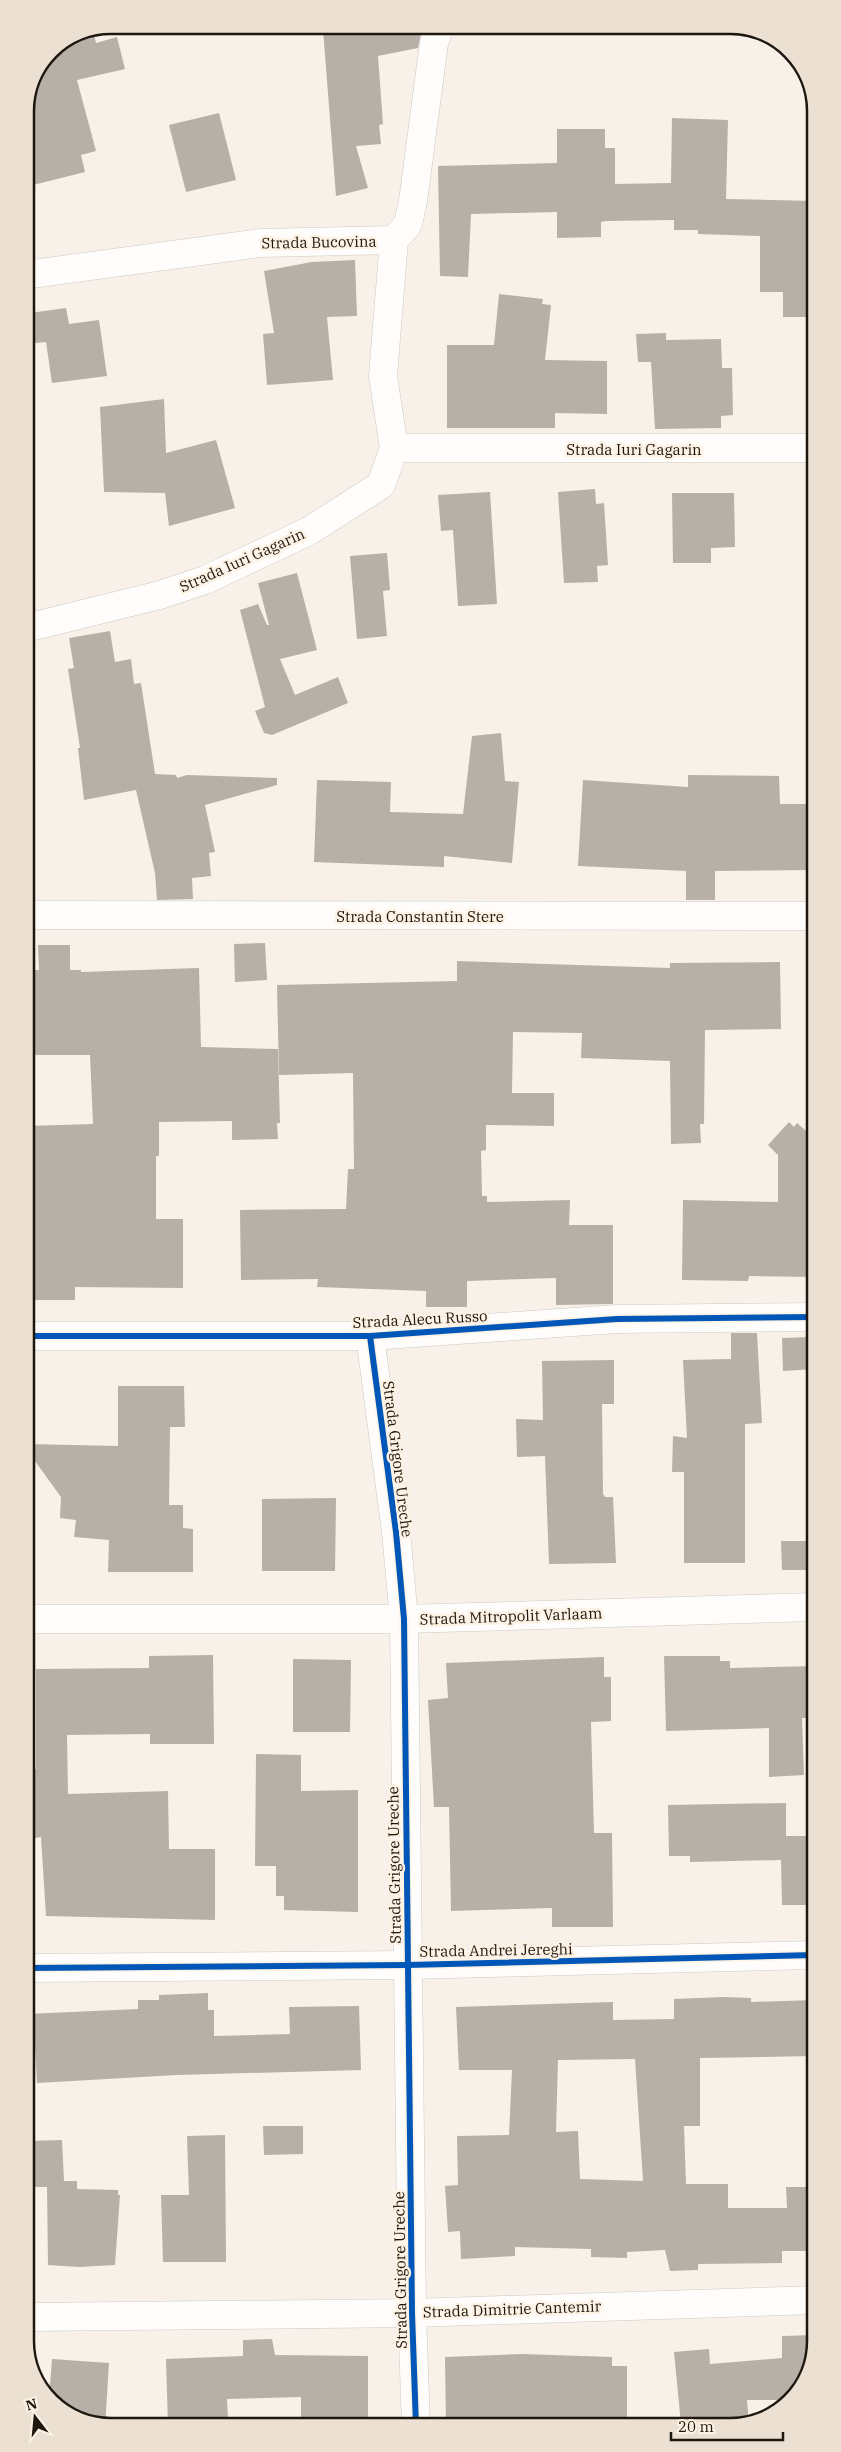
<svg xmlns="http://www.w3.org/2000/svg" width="841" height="2452" font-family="'IBM Plex Serif',serif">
	<rect width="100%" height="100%" fill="#f7f1e9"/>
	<g fill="#b6b0a8" fill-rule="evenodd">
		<path d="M422 28 418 48 378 56 383 124 379 125 381 144 356 146 368 188 336 196 323 29Z"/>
		<path d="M78 31H93L96 43 117 37 125 69 77 80 96 151 81 155 85 172 25 187V106L50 51Z"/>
		<path d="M219 113 236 180 186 192 169 125Z"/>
		<path d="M672 118 728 120 726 199 813 201V317H783V292H760V236L698 234V230H674V220L606 221 601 222V237L557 238V212L471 214 468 277 440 276 438 166 557 163V129H605V148H615V184L671 183Z"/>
		<path d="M355 260 357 316 327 317 333 380 267 385 263 334 274 333 264 271 312 262Z"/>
		<path d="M499 294 543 299 542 304 551 305 545 360 607 361V414L555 413V428H447V345H494Z"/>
		<path d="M66 308 69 324 99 320 107 376 52 383 46 342 35 343 30 313Z"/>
		<path d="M666 333V340L721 339 722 368H732L733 415 721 416V428L655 429 651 362H638L636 334Z"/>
		<path d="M164 399 166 453 216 440 235 508 169 526 165 493 104 492 100 407Z"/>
		<path d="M595 489 596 504 604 503 608 565 597 566 598 582 564 583 558 492Z"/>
		<path d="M490 492 497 604 458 606 453 530 441 531 438 495Z"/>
		<path d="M672 493H734L735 547 711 548V563H673Z"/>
		<path d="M387 553 390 590 383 591 387 636 357 639 350 556Z"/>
		<path d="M297 573 317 650 280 659 295 695 338 677 348 703 272 735 264 733 255 711 265 707 240 610 258 604 267 625H269L258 583Z"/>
		<path d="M110 631 115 662 131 659 134 684 141 683 155 774 176 775 177 778 187 775 277 778V785L205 805 215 852 209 853 211 876 192 878 193 899 157 900 155 873 136 790 84 800 78 748H80L68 669 74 668 69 638Z"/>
		<path d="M501 733 505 781 519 782 512 863 444 856V867L314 862 317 780 391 782 390 812 463 814 472 736Z"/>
		<path d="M688 775 779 776 780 804H814V870L715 871V900H686V871L578 866 583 780 688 787Z"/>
		<path d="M265 943 267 980 235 982 234 944Z"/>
		<path d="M38 945H70V970H81V972L199 968 201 1047 278 1049 280 1123H277L278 1139 232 1140V1121L159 1122V1156H156V1219H183V1288L75 1287V1300H27L26 1126 93 1124 90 1055H26V970H39Z"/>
		<path d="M457 961 670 968V963L780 962 781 1029 705 1030 704 1124H700L701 1143 671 1144 670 1061 581 1058 582 1033 513 1032 512 1093H554V1126L486 1125V1150L481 1151 482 1196H487V1202L570 1200 569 1225H613V1304L556 1305V1278L467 1281V1307H426V1291L317 1287 318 1279 241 1280 240 1210 346 1209 348 1169H354L353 1073 279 1075 277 985 457 981Z"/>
		<path d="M789 1122 794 1127 797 1123 814 1138 815 1277 749 1276 748 1281 682 1280 683 1200 778 1202V1155L768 1145Z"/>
		<path d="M731 1333H757L762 1423 745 1424V1563H684V1472H672L673 1436 687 1438 683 1360 731 1359Z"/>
		<path d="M813 1337 815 1369 783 1371 782 1338Z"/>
		<path d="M614 1360V1404H602L603 1494 605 1497H613L616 1563 549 1564 545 1456 517 1457 516 1419 543 1420 542 1361Z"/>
		<path d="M118 1386H184L185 1427H170L169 1505H183V1528L193 1529V1572H108L109 1540 74 1537 76 1520 60 1518 61 1497 27 1450V1444L118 1446Z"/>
		<path d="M336 1498 335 1571H262V1499Z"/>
		<path d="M781 1541H814L815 1570H782Z"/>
		<path d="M213 1655 214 1744H150V1734L67 1735 68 1794 168 1791 169 1849H215V1920L46 1916 41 1837 35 1838 32 1769H36V1669L149 1668V1656Z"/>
		<path d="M664 1656H720V1661H730V1668L815 1666V1718H802L804 1775 769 1777V1728L666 1731Z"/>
		<path d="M604 1657V1677H611V1721L591 1722 594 1833H612L613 1927H552V1908L451 1911 449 1807H434L428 1700 448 1698 446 1663Z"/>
		<path d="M293 1659 351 1660 350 1732H293Z"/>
		<path d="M256 1754 301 1755V1791L358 1790V1912L284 1910V1896H276V1866H255Z"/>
		<path d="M786 1803V1836H815V1905H782L781 1860 690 1862V1856H669L668 1805Z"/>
		<path d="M208 1993V2010H214V2036L290 2034 289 2007 359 2006 361 2070 177 2075 37 2083 35 2045H27V2014L138 2009V2000H159V1995Z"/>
		<path d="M724 1997 751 1998V2002L816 2000V2056L700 2058V2126H684L686 2184H728V2208H787L786 2187H816V2251H782V2263L698 2264V2270L670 2271 665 2250 627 2252V2258L591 2257V2249L515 2247V2256L461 2259 460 2231 448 2232 445 2186 458 2185 457 2136 509 2135 512 2070H459L456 2007 613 2002V2020L674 2019V1999ZM635 2059 643 2181 580 2179 578 2131 556 2132 558 2060Z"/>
		<path d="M263 2126H303V2154L264 2155Z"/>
		<path d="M225 2135 226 2262H163L161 2195H189L187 2136Z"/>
		<path d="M62 2140 64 2181H77V2189L118 2190V2195H120L115 2265 79 2267 48 2265 47 2187H28V2141Z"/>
		<path d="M816 2335V2341L798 2394 783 2404V2400H747L749 2424H681L674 2352 709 2349 710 2364 782 2358V2336Z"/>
		<path d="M272 2339 275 2355 368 2356V2421H359V2426H301V2397L227 2399 228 2419 206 2420V2426H168L166 2359 243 2356V2340Z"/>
		<path d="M522 2354 612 2357V2366H627V2425H446L445 2357Z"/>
		<path d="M52 2359 109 2363 105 2427 55 2406 49 2398Z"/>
	</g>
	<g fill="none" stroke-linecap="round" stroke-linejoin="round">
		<defs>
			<g id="street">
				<path d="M25 275 260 243 394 240 408 224 413 201 434 43 439 28"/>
				<path d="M394 448H814"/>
				<path d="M26 628 160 595 205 580 309 531 381 485 394 448 383 376 394 240"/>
				<path d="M26 915 814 916"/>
				<path d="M27 1336H370L617 1319 815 1317"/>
				<path d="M370 1336 396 1532 404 1619 412 2313 416 2426"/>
				<path d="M27 1619H404L815 1607"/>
				<path d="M27 1968 407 1965 816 1955"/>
				<path d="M28 2317 412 2313 816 2300"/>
			</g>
		</defs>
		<use href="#street" stroke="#cfc9c0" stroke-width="29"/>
		<use href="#street" stroke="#fefdfc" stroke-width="28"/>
		<defs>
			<g id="cycleway">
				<path d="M27 1336H370L617 1319 815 1317"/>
				<path d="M370 1336 396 1532 404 1619 412 2313 416 2426"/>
				<path d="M27 1968 407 1965 816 1955"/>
			</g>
		</defs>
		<use href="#cycleway" stroke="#fdf2e3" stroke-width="9"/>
		<use href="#cycleway" stroke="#0057b8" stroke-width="6"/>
	</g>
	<g text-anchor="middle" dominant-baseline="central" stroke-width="5" stroke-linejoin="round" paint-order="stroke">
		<g font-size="15" fill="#1d170e" stroke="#fdf2e3">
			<text transform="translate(319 242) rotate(-1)">Strada Bucovina</text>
			<text x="634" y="449">Strada Iuri Gagarin</text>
			<text transform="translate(242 560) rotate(-24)">Strada Iuri Gagarin</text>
			<text x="420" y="916">Strada Constantin Stere</text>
			<text transform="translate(420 1319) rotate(-3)">Strada Alecu Russo</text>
			<text transform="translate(398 1459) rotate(83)">Strada Grigore Ureche</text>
			<text transform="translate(511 1616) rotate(-2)">Strada Mitropolit Varlaam</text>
			<text transform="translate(394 1865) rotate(-91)">Strada Grigore Ureche</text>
			<text transform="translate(496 1950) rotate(-1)">Strada Andrei Jereghi</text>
			<text transform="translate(400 2270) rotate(-91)">Strada Grigore Ureche</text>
			<text transform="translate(512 2309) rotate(-2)">Strada Dimitrie Cantemir</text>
		</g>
	</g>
	<path d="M0 0H841V2452H0ZM111 34H730A77 77 0 0 1 807 111V2341A77 77 0 0 1 730 2418H111A77 77 0 0 1 34 2341V111A77 77 0 0 1 111 34Z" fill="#ebe0d2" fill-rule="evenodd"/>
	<path fill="none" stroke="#1d170e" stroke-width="2.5" d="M111 34H730A77 77 0 0 1 807 111V2341A77 77 0 0 1 730 2418H111A77 77 0 0 1 34 2341V111A77 77 0 0 1 111 34Z"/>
	<g transform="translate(35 2417) rotate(344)" stroke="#fdf2e3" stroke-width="4" paint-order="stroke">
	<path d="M0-4L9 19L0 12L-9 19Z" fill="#1d170e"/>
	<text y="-8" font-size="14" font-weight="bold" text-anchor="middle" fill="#1d170e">N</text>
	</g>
	<path d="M671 2432v8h112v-8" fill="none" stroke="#1d170e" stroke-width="2.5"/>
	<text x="678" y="2432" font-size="15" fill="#1d170e" stroke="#fdf2e3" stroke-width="4" paint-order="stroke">20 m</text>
</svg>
